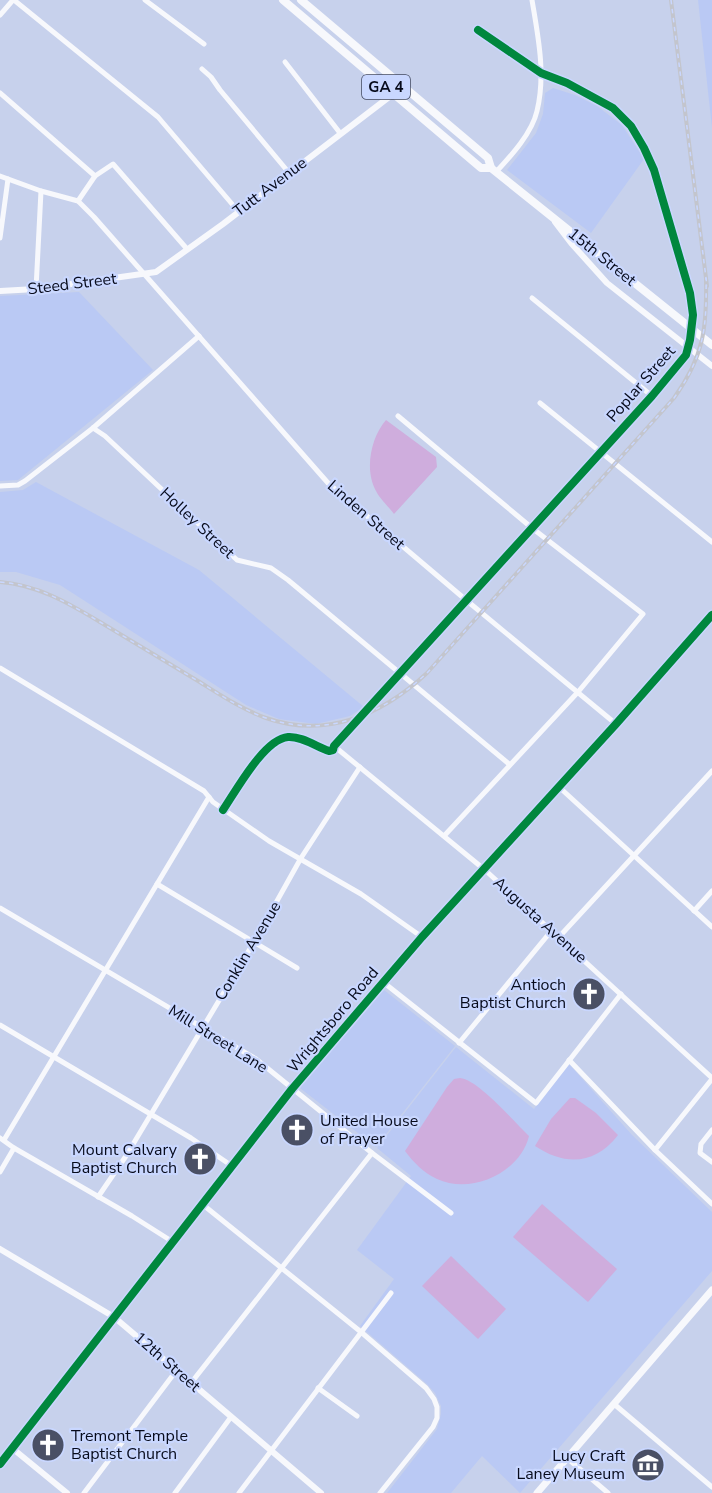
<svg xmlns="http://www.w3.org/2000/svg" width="712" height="1493" font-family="'Nunito Sans',sans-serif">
	<rect width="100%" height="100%" fill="#c7d1ec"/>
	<g fill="#bac9f4">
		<path d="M698 0H712V128Z"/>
		<path d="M553 88 575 95 597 106 622 125 644 159 591 233 507 170 536 133 543 114 545 93Z"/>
		<path d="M79 292 153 370 18 480 0 481V296Z"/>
		<path d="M36 482 199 570 364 707 350 716 316 724 279 719 246 705 60 585 16 572H0V492L23 490Z"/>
		<path d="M384 990 455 1046 376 1147 300 1088Z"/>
		<path d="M456 1047 534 1109 569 1064 632 1135 712 1212V1271L520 1493 482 1456 451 1493H387L437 1429 441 1414V1406L435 1393 427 1384 360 1326 394 1279 357 1250 411 1176 377 1148Z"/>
	</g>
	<g fill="#cfaddd">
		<path d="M386 420 436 457 437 467 394 514C389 507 380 499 376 491 364 470 371 437 386 420Z"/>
		<path d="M460 1078C479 1080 514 1122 529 1136 520 1173 471 1195 437 1179 424 1173 413 1162 405 1151L447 1087 454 1079Z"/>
		<path d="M570 1098H575L596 1113 618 1135C595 1165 565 1166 535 1146L551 1119Z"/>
		<path d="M542 1204 617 1269 588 1302 513 1237Z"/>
		<path d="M451 1256 506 1309 478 1339 422 1286Z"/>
	</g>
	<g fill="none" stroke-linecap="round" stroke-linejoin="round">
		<g stroke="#f7f8fc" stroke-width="5">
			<path d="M14 0 158 117 238 211"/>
			<path d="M145 0 204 44"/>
			<path d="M0 15 13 0"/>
			<path d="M285 62 340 133"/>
			<path d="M202 69 211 77 220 90 290 174"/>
			<path d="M0 93 95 176"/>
			<path d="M496 172C511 156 532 133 537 111 546 74 538 36 532 0"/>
			<path d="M0 176 41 191 78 201 94 217 328 483 466 600 616 724"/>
			<path d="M78 201 95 176 113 164 187 249"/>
			<path d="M0 238 8 179"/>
			<path d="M36 289 41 191"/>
			<path d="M532 298 652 396"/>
			<path d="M540 403 712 542"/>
			<path d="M398 416 532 528 643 614 578 692 444 836"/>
			<path d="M93 428 105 436 237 560 271 568 288 580 509 764"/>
			<path d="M0 486 18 485 25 481 93 428 199 336"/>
			<path d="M0 668 204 791 213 802 269 841 361 894 422 937"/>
			<path d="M334 746 485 870 712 1078"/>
			<path d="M559 787 712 927"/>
			<path d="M223 810C236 791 264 739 288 737 302 736 317 747 329 751L333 750 334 746 652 396 686 355 690 340 693 315 690 293 654 170 644 148 631 126 613 108 567 83 541 73 478 30"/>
			<path d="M157 884 297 968"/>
			<path d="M0 908 256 1059 372 1153 451 1213"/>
			<path d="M694 911 712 891"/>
			<path d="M559 937 712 771"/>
			<path d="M383 982 536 1103 621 994"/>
			<path d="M0 1025 191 1138 232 1166"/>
			<path d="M459 1043 552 930"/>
			<path d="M569 1060 655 1150 712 1204"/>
			<path d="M712 1130 701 1144 700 1153 712 1162"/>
			<path d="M0 1138 14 1148 132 1216 173 1242"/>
			<path d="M4 1140 209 797"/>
			<path d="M655 1150 712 1079"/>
			<path d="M0 1172 14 1148"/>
			<path d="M98 1197 126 1156 254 942 301 858 360 767"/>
			<path d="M202 1204 361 1332 426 1388 434 1399 437 1407V1418L433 1427 380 1493"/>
			<path d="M191 1383 372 1153"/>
			<path d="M318 1388 357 1416"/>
			<path d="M614 1404 712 1487"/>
			<path d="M567 1458 608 1493"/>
			<path d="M84 1493 176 1371"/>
			<path d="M175 1493 231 1417"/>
			<path d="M239 1493 391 1293"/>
		</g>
		<g stroke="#f7f8fc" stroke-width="6">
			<path d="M555 222 571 243 607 283 712 366"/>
			<path d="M0 291 36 289 156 272 223 224 393 94"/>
			<path d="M0 1249 114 1317 321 1493"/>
			<path d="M12 1448 67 1493"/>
			<path d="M0 1464 292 1089 422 937 616 724 712 615"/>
		</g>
		<path stroke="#f7f8fc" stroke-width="7" d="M537 1493 712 1290"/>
		<g stroke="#f7f8fc" stroke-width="8">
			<path d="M283 0 481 168H491"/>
			<path d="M301 0 488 158 491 168 712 345"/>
		</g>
		<defs>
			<g id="rail">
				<path d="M671 0 707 286"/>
				<path d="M0 582C38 585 68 603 100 622 133 642 165 661 198 681 219 694 241 709 266 718 326 739 382 715 427 673L674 398C704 356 707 328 706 278"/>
			</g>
		</defs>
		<use href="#rail" stroke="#c3c5cd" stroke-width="4"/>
		<use href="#rail" stroke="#c9d7ff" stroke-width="1.5" stroke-dasharray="4.5" stroke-linecap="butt"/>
		<defs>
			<g id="cycleway">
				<path d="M223 810C236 791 264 739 288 737 302 736 317 747 329 751L333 750 334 746 652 396 686 355 690 340 693 315 690 293 654 170 644 148 631 126 613 108 567 83 541 73 478 30"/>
				<path d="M0 1464 292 1089 422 937 616 724 712 615"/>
			</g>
		</defs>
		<use href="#cycleway" stroke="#c9d7ff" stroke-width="11"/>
		<use href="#cycleway" stroke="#00873e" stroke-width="8"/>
	</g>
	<defs>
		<symbol id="church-disc" viewBox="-11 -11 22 22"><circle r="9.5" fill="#4a5065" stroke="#c9d7ff"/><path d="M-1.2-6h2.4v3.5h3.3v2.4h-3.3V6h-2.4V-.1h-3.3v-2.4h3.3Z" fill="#fff"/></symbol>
		<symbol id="museum-disc" viewBox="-11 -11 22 22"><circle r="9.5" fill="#4a5065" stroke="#c9d7ff"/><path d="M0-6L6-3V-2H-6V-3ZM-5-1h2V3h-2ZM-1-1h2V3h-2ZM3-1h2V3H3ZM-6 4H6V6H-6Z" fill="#fff"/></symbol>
	</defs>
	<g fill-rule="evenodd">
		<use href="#church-disc" x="570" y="975" width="38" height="38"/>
		<use href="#church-disc" x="278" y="1111" width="38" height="38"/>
		<use href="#church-disc" x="181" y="1140" width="38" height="38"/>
		<use href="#church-disc" x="29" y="1426" width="38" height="38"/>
		<use href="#museum-disc" x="629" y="1446" width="38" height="38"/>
	</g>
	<g text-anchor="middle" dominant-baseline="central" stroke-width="4.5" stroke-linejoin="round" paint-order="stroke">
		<rect fill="#c9d7ff" stroke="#414860" stroke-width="1.5" x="362" y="75" width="48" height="24" rx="4.5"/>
		<g font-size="15" font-weight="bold" fill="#070b1c">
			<text x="386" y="87">GA 4</text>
		</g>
		<g font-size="16" fill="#070b1c" stroke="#c9d7ff">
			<text transform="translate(270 187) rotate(-37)">Tutt Avenue</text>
			<text transform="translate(602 257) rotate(39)">15th Street</text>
			<text transform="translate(72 284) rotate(-7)">Steed Street</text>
			<text transform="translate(641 384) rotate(-49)">Poplar Street</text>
			<text transform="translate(366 515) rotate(41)">Linden Street</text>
			<text transform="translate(197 523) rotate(43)">Holley Street</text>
			<text transform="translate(540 920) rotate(42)">Augusta Avenue</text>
			<text transform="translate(248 951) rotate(-59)">Conklin Avenue</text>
			<text transform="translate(333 1020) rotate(-50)">Wrightsboro Road</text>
			<text transform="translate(218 1039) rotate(32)">Mill Street Lane</text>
			<text transform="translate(167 1362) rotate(41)">12th Street</text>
		</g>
		<g font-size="16" fill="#070b1c" stroke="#c9d7ff" text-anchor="end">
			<text x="566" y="985">Antioch<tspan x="566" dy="18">Baptist Church</tspan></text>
			<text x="320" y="1121" text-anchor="start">United House<tspan x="320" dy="18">of Prayer</tspan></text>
			<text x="177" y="1150">Mount Calvary<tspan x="177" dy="18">Baptist Church</tspan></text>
			<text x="71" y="1436" text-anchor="start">Tremont Temple<tspan x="71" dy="18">Baptist Church</tspan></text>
			<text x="625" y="1456">Lucy Craft<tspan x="625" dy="18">Laney Museum</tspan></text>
		</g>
	</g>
</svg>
